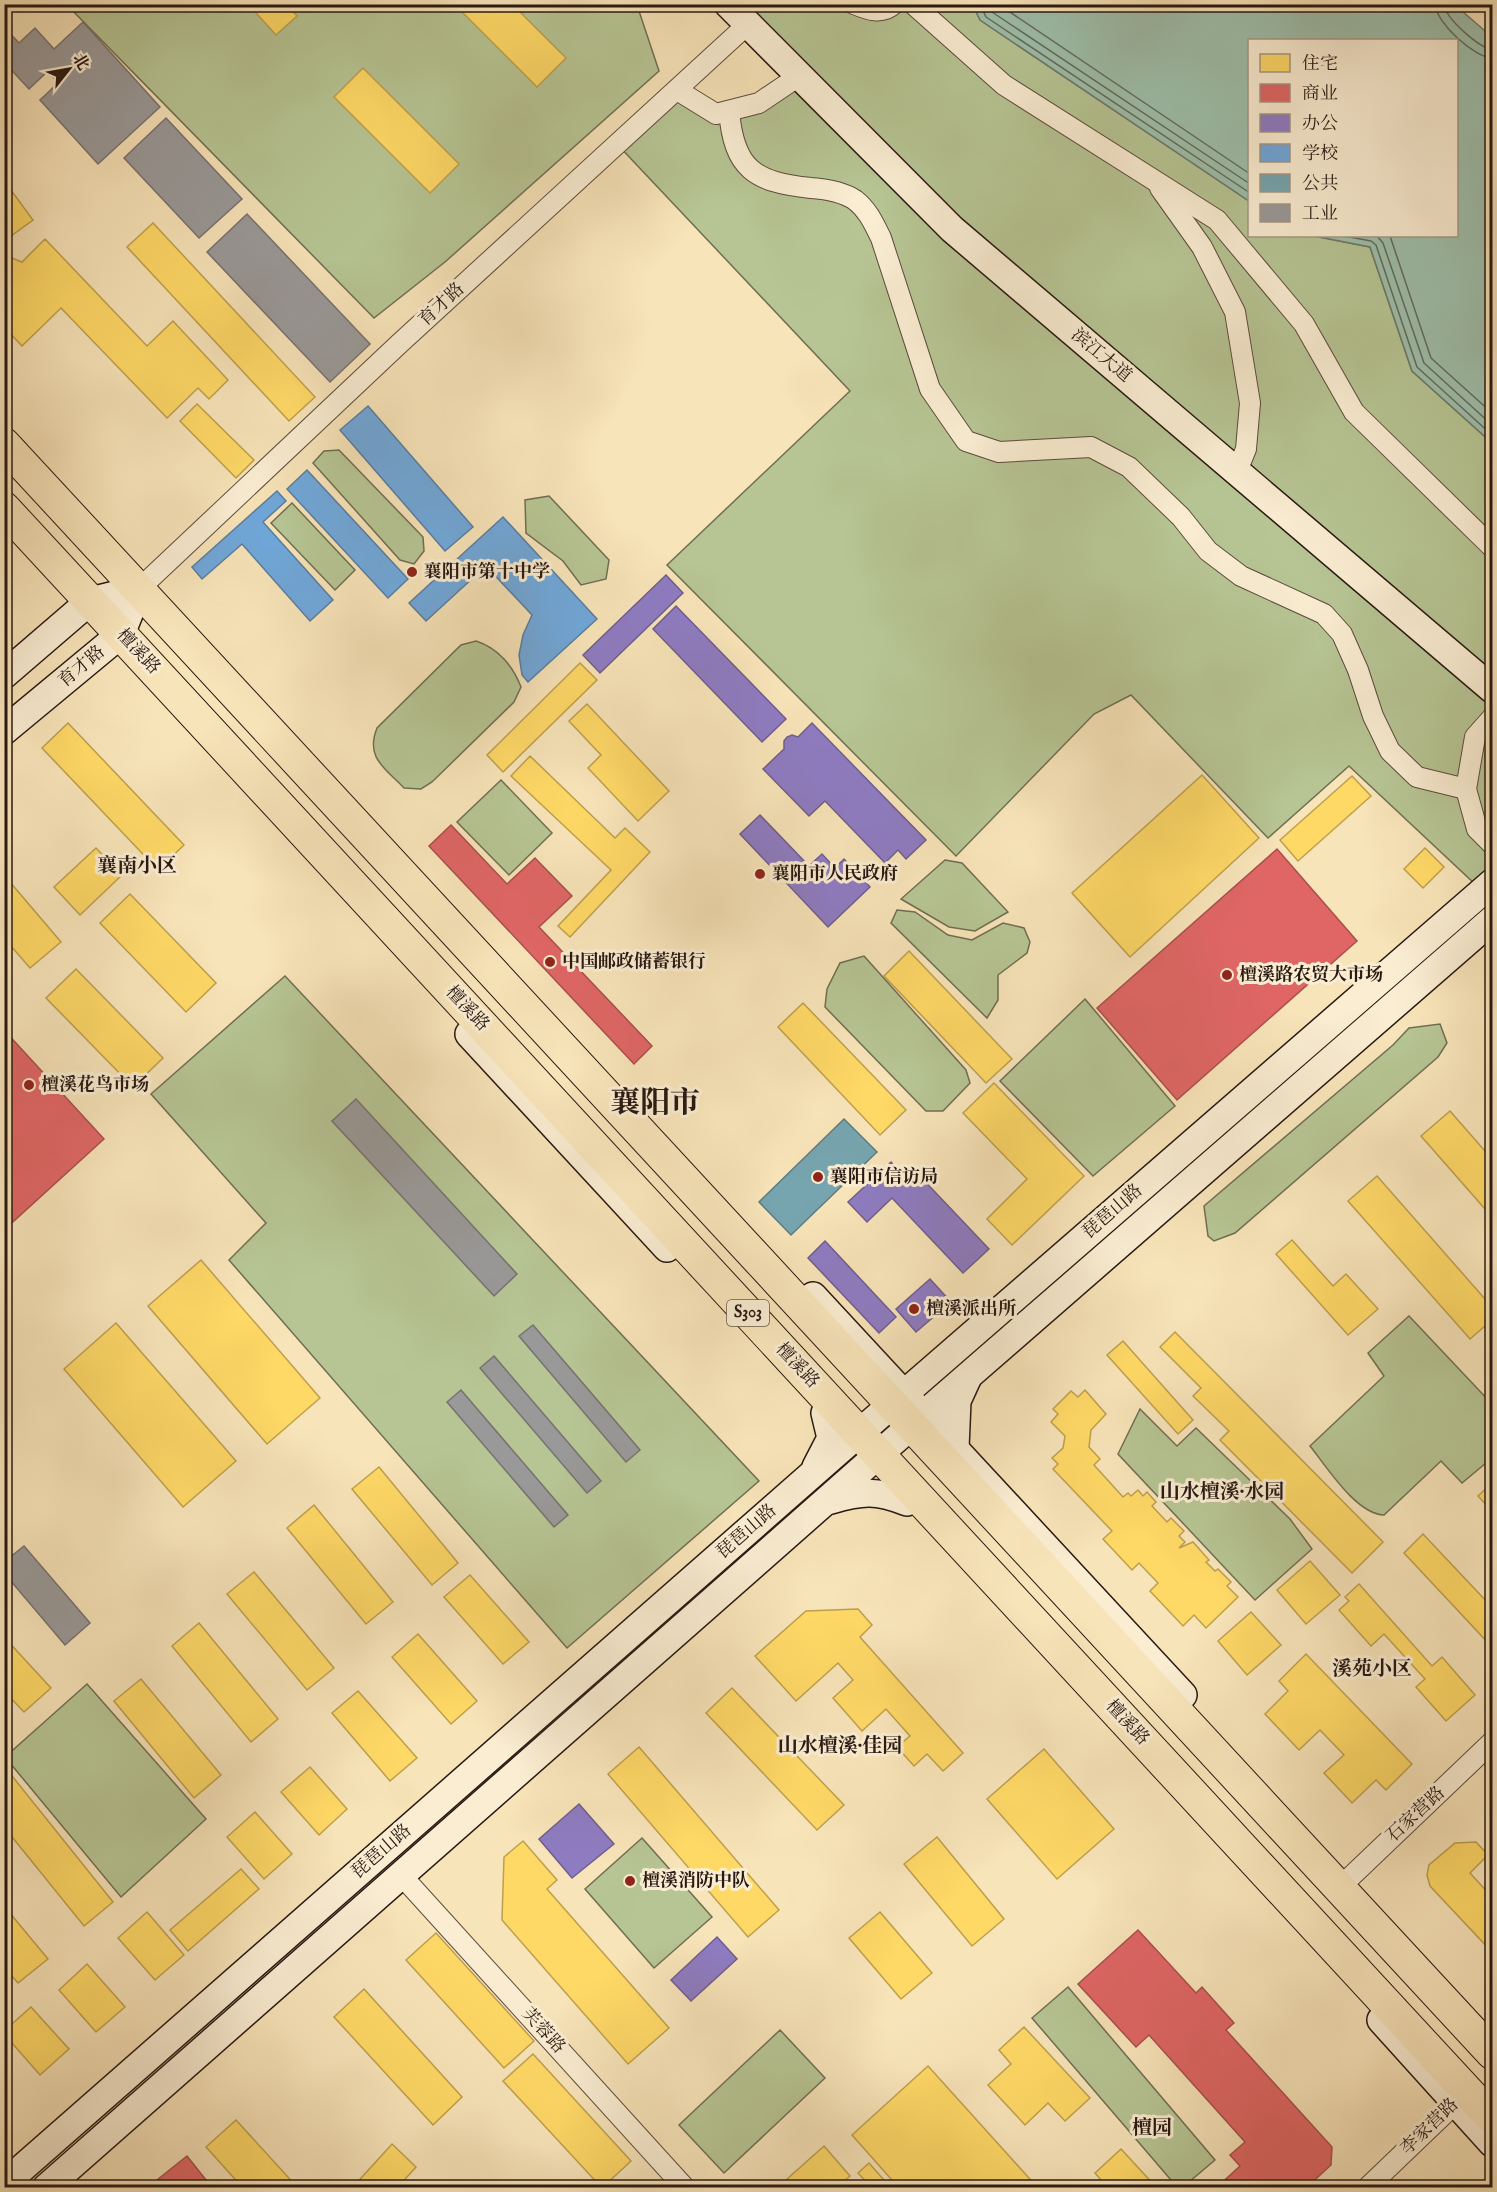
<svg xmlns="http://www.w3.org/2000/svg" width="1497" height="2192" font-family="'IM FELL English','Noto Serif SC',serif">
	<rect width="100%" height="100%" fill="#f8e4b9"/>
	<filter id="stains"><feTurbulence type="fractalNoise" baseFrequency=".00333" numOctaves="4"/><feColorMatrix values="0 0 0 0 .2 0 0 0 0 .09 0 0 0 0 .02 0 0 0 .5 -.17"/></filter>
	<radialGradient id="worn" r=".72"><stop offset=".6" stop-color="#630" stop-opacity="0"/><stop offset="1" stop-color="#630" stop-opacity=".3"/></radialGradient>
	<g fill="#b7c594" stroke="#706e53" stroke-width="1.5">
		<path d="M67 5H637L659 71 445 262 374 318Z"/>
		<path d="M727 5H973L980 20 1249 201 1250 236H1314L1370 247 1412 371 1492 443V900L1349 766 1268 838 1131 695 1094 714 956 856 667 565 850 391 617 144 677 90 716 114 798 76Z"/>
		<path d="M339 450 423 537 424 551 414 564 400 560 313 463 324 451Z"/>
		<path d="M549 496 609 560 606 579 581 585 563 561 526 533 525 500Z"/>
		<path d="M292 503 355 570 335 590 271 523Z"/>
		<path d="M476 641C498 648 513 666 521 687L514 702 432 782 421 789 404 788C385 768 365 758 377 728L461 645Z"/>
		<path d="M501 780 552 833 509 875 457 822Z"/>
		<path d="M945 860 962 863 1008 912 975 931 949 927 901 899Z"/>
		<path d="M897 910 915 912 948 935 972 940 1003 923 1024 928 1030 942 1027 953 998 975V1000L987 1018 891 923Z"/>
		<path d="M864 956 966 1070 970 1083 943 1111H926L825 1007 827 989 840 963Z"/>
		<path d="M285 976 759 1481 567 1648 229 1260 266 1223 151 1094Z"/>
		<path d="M1085 999 1175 1106 1093 1176 1000 1081Z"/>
		<path d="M1440 1024 1447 1043 1438 1057 1235 1233 1214 1241 1208 1236 1204 1206 1393 1045 1409 1028Z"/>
		<path d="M1409 1316 1492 1404V1458L1462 1483 1441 1461 1384 1515C1356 1514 1327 1467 1310 1446L1384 1376 1368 1353Z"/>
		<path d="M1140 1409 1177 1446 1196 1428 1290 1519 1312 1549 1255 1600 1118 1454Z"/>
		<path d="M87 1684 206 1819 121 1897 5 1757Z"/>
		<path d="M642 1838 712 1917 654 1968 585 1889Z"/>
		<path d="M1068 1987 1215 2160 1183 2187H1177L1032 2018Z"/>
		<path d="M780 2030 825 2078 724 2173 679 2125Z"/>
	</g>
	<path fill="#9ebfab" stroke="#6f7c6e" stroke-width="1.5" d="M973 5H1455L1492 37V443L1412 371 1370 247 1314 236H1456V40H1250L1249 201 980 20Z"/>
	<g fill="#ffd966" stroke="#be9f4d" stroke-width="1.5">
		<path d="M248 4H286L297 16 276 35Z"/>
		<path d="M454 4H512L566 58 537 87Z"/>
		<path d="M363 68 459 164 430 193 334 97Z"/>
		<path d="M8 186 33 220 4 241V189Z"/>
		<path d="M153 223 315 397 289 421 127 247Z"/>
		<path d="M45 239 147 346 173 321 228 380 209 399 198 388 167 418 61 308 22 346 4 327V255L22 262Z"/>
		<path d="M197 404 254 460 236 478 180 421Z"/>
		<path d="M580 663 597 680 503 772 487 755Z"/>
		<path d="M587 704 669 791 638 821 588 768 601 755 569 721Z"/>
		<path d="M68 723 184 845 158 870 42 748Z"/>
		<path d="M530 756 615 838 625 828 650 852 570 937 558 926 611 870 511 776Z"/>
		<path d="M1202 775 1259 838 1130 957 1072 893Z"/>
		<path d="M1352 776 1371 796 1298 861 1280 840Z"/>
		<path d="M96 848 122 875 80 915 54 887Z"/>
		<path d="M1425 848 1444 867 1423 888 1404 869Z"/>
		<path d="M4 875 61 942 30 968 4 938Z"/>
		<path d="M130 894 216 983 186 1012 100 923Z"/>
		<path d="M909 951 1012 1059 986 1083 884 976Z"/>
		<path d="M76 969 163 1058 133 1087 46 998Z"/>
		<path d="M803 1003 906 1110 880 1135 778 1027Z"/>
		<path d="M994 1083 1084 1176 1012 1245 987 1219 1027 1179 963 1113Z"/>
		<path d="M1450 1111 1492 1159V1217L1421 1136Z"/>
		<path d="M1377 1176 1492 1307V1320L1470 1339 1348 1201Z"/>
		<path d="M1292 1240 1333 1286 1346 1274 1378 1309 1348 1335 1276 1254Z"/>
		<path d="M201 1260 320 1398 267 1444 148 1306Z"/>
		<path d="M116 1323 236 1461 183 1507 64 1369Z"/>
		<path d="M1175 1332 1383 1542 1352 1573 1220 1440 1229 1431 1193 1396 1201 1388 1160 1347Z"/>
		<path d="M1123 1341 1193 1420 1178 1434 1107 1355Z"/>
		<path d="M1085 1390 1106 1414 1091 1430 1089 1447 1100 1459 1094 1465 1123 1497 1128 1493 1131 1496 1138 1490 1143 1496 1147 1492 1156 1502 1152 1506 1167 1522 1171 1518 1184 1531 1179 1536 1185 1542 1179 1548 1193 1542 1209 1560 1206 1562 1215 1571 1218 1569 1231 1582 1227 1586 1238 1597 1206 1628 1194 1615 1183 1626 1150 1591 1158 1583 1139 1563 1132 1570 1103 1539 1112 1531 1053 1469 1058 1464 1052 1458 1063 1448 1065 1436 1051 1422 1058 1414 1053 1409 1071 1391 1078 1397Z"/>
		<path d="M379 1467 458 1563 432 1585 352 1489Z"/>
		<path d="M1492 1483V1511L1478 1496Z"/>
		<path d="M314 1505 393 1602 366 1624 287 1528Z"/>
		<path d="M1423 1534 1489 1604 1492 1602V1647L1404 1553Z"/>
		<path d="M1310 1561 1340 1595 1306 1624 1277 1590Z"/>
		<path d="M254 1572 334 1668 307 1690 227 1594Z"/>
		<path d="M470 1575 529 1642 503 1664 444 1597Z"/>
		<path d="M1359 1584 1432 1666 1442 1657 1475 1695 1446 1721 1416 1687 1425 1679 1384 1634 1371 1646 1339 1610 1349 1601 1345 1597Z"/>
		<path d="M858 1609 872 1625 860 1637 963 1753 943 1771 927 1754 914 1766 897 1747 910 1736 886 1709 862 1731 833 1698 853 1680 838 1663 796 1701 755 1656 806 1611Z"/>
		<path d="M1251 1612 1281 1645 1247 1675 1218 1641Z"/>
		<path d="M199 1623 278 1719 251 1742 172 1646Z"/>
		<path d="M418 1634 477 1701 451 1724 392 1657Z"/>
		<path d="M4 1637 51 1688 24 1712 4 1691Z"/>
		<path d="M1306 1654 1412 1764 1386 1790 1376 1780 1352 1803 1324 1773 1344 1755 1320 1730 1299 1750 1265 1714 1288 1691 1279 1681Z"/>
		<path d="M141 1679 221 1775 194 1798 114 1701Z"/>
		<path d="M732 1688 844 1805 817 1830 706 1713Z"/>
		<path d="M358 1691 417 1758 390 1781 332 1713Z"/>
		<path d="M639 1747 779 1910 748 1937 608 1774Z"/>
		<path d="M1044 1749 1114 1829 1057 1879 987 1799Z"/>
		<path d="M4 1766 113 1902 84 1926 4 1827Z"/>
		<path d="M310 1767 347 1809 319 1835 281 1792Z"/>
		<path d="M255 1812 292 1854 264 1879 227 1837Z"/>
		<path d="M937 1837 1004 1919 972 1946 904 1864Z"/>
		<path d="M523 1841 557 1880 547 1889 669 2028 628 2064 502 1920 504 1857Z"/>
		<path d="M1476 1842 1488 1855 1470 1873 1492 1897V1952L1430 1886 1427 1875 1429 1865 1455 1843Z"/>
		<path d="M241 1869 259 1889 188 1951 170 1930Z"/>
		<path d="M4 1906 48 1959 18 1983 4 1967Z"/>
		<path d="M147 1912 184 1955 155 1980 118 1938Z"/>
		<path d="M880 1912 932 1973 901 1999 849 1938Z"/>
		<path d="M436 1933 534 2041 504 2068 406 1960Z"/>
		<path d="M87 1964 125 2007 96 2032 59 1990Z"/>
		<path d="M364 1989 462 2097 433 2125 334 2017Z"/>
		<path d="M31 2007 69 2049 40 2075 4 2034V2031Z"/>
		<path d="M1024 2027 1090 2098 1065 2121 1048 2103 1025 2125 988 2085 1011 2064 999 2050Z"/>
		<path d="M533 2054 631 2161 602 2188 503 2081Z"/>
		<path d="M928 2066 1038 2188H899L852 2135Z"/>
		<path d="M236 2120 298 2188H243L206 2147Z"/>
		<path d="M392 2144 416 2167 397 2188H352Z"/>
		<path d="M824 2146 850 2176 837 2188H777Z"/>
		<path d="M1121 2149 1157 2188H1108L1095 2173Z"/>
		<path d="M869 2163 891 2188H872L858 2173Z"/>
	</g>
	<g fill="#e06666" stroke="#a94f4d" stroke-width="1.5">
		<path d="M451 825 507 884 535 858 572 896 539 927 652 1046 634 1064 429 846Z"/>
		<path d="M1277 849 1357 941 1177 1100 1097 1008Z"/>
		<path d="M4 1030 104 1139 4 1230Z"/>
		<path d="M1138 1930 1196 1993 1202 1987 1234 2023 1226 2030 1332 2147 1331 2165 1306 2188H1216L1240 2166 1230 2155 1245 2142 1149 2035 1136 2047 1078 1984Z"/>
		<path d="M187 2156 206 2180 197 2188H147Z"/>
	</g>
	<g fill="#8e7cc3" stroke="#6f5e8e" stroke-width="1.5">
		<path d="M666 575 683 593 600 673 583 655Z"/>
		<path d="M676 606 786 719 762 742 653 629Z"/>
		<path d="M812 723 926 840 906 859 898 850 885 863 825 801 809 816 763 769 784 749V741L787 737 792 735 798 737Z"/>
		<path d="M760 815 809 866 822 854 835 868 844 859 870 887 828 927 740 834Z"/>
		<path d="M891 1162 910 1182 918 1174 989 1249 963 1273 892 1198 867 1222 848 1202Z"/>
		<path d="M825 1241 896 1317 879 1333 808 1258Z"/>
		<path d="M930 1279 951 1302 916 1332 896 1309Z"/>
		<path d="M579 1804 614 1844 572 1878 539 1839Z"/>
		<path d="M717 1937 737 1959 691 2001 671 1980Z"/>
	</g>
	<g fill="#6fa8dc" stroke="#5a7d9f" stroke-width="1.5">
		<path d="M368 406 473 527 445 551 340 430Z"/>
		<path d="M307 470 408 579 388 598 287 489Z"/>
		<path d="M277 491 286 501 263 522 333 600 310 621 242 544 202 579 192 567Z"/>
		<path d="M503 517 597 619 528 682 522 675 519 655 523 635 532 615 486 566 426 621 409 603Z"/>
	</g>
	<path fill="#76a5af" stroke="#5f7b80" stroke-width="1.5" d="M844 1119 877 1152 791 1235 759 1202Z"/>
	<g fill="#999" stroke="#777270" stroke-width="1.5">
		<path d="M83 22 160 107 98 164 40 100 58 83 48 71 29 89 4 62V27L19 43 35 28 54 49Z"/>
		<path d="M166 118 242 199 199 238 124 158Z"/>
		<path d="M247 214 370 344 330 382 207 252Z"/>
		<path d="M356 1099 517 1274 494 1296 332 1121Z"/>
		<path d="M533 1325 640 1450 626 1462 519 1336Z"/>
		<path d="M494 1356 601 1481 587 1493 480 1368Z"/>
		<path d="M461 1390 568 1515 554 1527 447 1402Z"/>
		<path d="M24 1546 90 1623 65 1645 4 1573V1562Z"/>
	</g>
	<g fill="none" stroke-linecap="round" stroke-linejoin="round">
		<g stroke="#636c5e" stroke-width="1.5">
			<path d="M980 4 986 17 1250 193"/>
			<path d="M988 4 992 12 1250 184"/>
			<path d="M998 4 1250 174"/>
			<path d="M1435 4C1436 23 1474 57 1492 58"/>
			<path d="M1444 4C1445 18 1479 48 1492 49"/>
			<path d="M1344 236 1371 241 1376 245 1417 367 1492 435"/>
			<path d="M1377 236 1383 243 1424 363 1492 425"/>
			<path d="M1390 236 1431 358 1492 413"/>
		</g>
		<defs>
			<g id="street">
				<path d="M854 4C868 10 882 15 894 4"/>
				<path d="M913 4 1004 85 1217 220 1304 324 1354 412 1492 547"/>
				<path d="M677 90 716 114 759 103 799 76"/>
				<path d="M729 111C734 170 755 182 811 188 825 189 843 192 855 200 868 210 874 224 881 238L930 389 966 441 999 452 1091 447 1129 467 1181 517 1208 551 1241 576 1324 614 1342 634 1358 670 1373 716 1390 751 1417 777 1466 789"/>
				<path d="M1160 188 1202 247 1235 312 1250 403 1246 449 1237 471"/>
				<path d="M139 589 399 344 748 24"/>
				<path d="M1492 718 1475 737 1466 789 1477 829 1492 844"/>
				<path d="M401 1875 685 2188"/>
				<path d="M1340 1887 1492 1742"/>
				<path d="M1367 2188 1464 2095"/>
			</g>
			<g id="secondary">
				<path d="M728 4 952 229 1492 689"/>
				<path d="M4 675 90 601 139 589"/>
				<path d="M4 731 121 634 139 589"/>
				<path d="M469 1034 667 1248"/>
				<path d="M813 1296 1183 1695"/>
				<path d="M955 1448 957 1401 968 1377"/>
				<path d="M816 1467 831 1438 825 1413"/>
				<path d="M831 1500C863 1491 876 1490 907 1502"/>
				<path d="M1381 2020 1492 2143"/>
				<path d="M4 2184 851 1440 1492 883"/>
				<path d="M46 2188 937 1403 1492 920"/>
			</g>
			<g id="primary">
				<path d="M4 444 1492 2053"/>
				<path d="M4 508 1492 2118"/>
			</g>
		</defs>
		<use href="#street" stroke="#5c4b3c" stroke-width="22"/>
		<use href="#secondary" stroke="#281812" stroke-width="30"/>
		<use href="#primary" stroke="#281812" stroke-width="34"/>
		<use href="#street" stroke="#faedd2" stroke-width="20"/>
		<use href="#secondary" stroke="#faedd2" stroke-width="27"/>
		<use href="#primary" stroke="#f8e4b9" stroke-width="32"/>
	</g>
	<g fill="#8f2418" stroke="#faedd2" stroke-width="2">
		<circle cx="412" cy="572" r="6"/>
		<circle cx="760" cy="874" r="6"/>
		<circle cx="550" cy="962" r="6"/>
		<circle cx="1227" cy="975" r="6"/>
		<circle cx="29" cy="1085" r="6"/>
		<circle cx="818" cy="1177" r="6"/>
		<circle cx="914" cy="1309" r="6"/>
		<circle cx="630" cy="1881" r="6"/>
	</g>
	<g text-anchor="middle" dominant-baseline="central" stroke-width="6" stroke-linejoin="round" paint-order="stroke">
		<rect fill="#faedd2" stroke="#67584c" stroke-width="1.5" x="727" y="1300" width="42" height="26" rx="4.5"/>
		<g font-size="16" font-weight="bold" fill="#281812">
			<text x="748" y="1313">S303</text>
		</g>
		<g font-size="18" fill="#281812" stroke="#faedd2">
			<text transform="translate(442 305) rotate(-43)">育才路</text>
			<text transform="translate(1101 356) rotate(40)">滨江大道</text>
			<text transform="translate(138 652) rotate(47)">檀溪路</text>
			<text transform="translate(82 667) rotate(-40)">育才路</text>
			<text transform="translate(467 1009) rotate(47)">檀溪路</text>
			<text transform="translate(1113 1212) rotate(-41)">琵琶山路</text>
			<text transform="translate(797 1366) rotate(47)">檀溪路</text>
			<text transform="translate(747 1532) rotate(-41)">琵琶山路</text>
			<text transform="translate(1127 1723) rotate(47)">檀溪路</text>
			<text transform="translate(1416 1815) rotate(-43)">石家营路</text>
			<text transform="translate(382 1852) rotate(-41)">琵琶山路</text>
			<text transform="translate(543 2031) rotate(48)">芙蓉路</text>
			<text transform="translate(1430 2127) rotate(-44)">李家营路</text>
		</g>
		<g font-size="18" font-weight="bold" fill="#281812" stroke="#faedd2" text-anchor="start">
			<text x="424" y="572">襄阳市第十中学</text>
			<text x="772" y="874">襄阳市人民政府</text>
			<text x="562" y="962">中国邮政储蓄银行</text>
			<text x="1239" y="975">檀溪路农贸大市场</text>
			<text x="41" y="1085">檀溪花鸟市场</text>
			<text x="830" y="1177">襄阳市信访局</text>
			<text x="926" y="1309">檀溪派出所</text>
			<text x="642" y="1881">檀溪消防中队</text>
		</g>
		<g font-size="20" font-weight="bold" fill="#281812" stroke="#faedd2">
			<text x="137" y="866">襄南小区</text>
			<text x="1222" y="1492">山水檀溪·水园</text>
			<text x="1372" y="1669">溪苑小区</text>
			<text x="840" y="1746">山水檀溪·佳园</text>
			<text x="1152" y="2128">檀园</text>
		</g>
		<g font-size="30" font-weight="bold" fill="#281812" stroke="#faedd2">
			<text x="655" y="1104">襄阳市</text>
		</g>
	</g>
	<rect width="1497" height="2192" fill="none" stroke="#f8e4b9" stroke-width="24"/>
	<rect x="6" y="6" width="1485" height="2180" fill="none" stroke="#281812" stroke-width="3"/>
	<rect x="12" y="12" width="1473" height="2168" fill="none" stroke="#281812" stroke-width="1.5"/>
	<rect x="1248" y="39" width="210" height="198" fill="#faedd2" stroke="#a69885" stroke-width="1.5"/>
	<rect x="1260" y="54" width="30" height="18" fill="#ffd966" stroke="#a69885" stroke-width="1.5"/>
	<text x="1302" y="69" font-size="18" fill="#281812">住宅</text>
	<rect x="1260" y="84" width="30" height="18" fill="#e06666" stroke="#a69885" stroke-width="1.5"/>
	<text x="1302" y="99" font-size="18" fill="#281812">商业</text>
	<rect x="1260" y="114" width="30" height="18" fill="#8e7cc3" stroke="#a69885" stroke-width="1.5"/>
	<text x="1302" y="129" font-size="18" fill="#281812">办公</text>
	<rect x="1260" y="144" width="30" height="18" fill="#6fa8dc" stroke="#a69885" stroke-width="1.5"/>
	<text x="1302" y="159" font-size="18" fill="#281812">学校</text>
	<rect x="1260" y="174" width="30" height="18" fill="#76a5af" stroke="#a69885" stroke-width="1.5"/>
	<text x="1302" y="189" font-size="18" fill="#281812">公共</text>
	<rect x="1260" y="204" width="30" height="18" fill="#999999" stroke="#a69885" stroke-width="1.5"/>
	<text x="1302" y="219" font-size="18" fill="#281812">工业</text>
	<g transform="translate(69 69) rotate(59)" stroke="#faedd2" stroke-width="4.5" paint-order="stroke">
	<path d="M0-4.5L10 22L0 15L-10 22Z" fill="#281812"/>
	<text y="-9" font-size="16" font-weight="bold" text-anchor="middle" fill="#281812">北</text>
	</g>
	<rect width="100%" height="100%" filter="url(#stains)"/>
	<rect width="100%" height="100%" fill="url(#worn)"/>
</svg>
